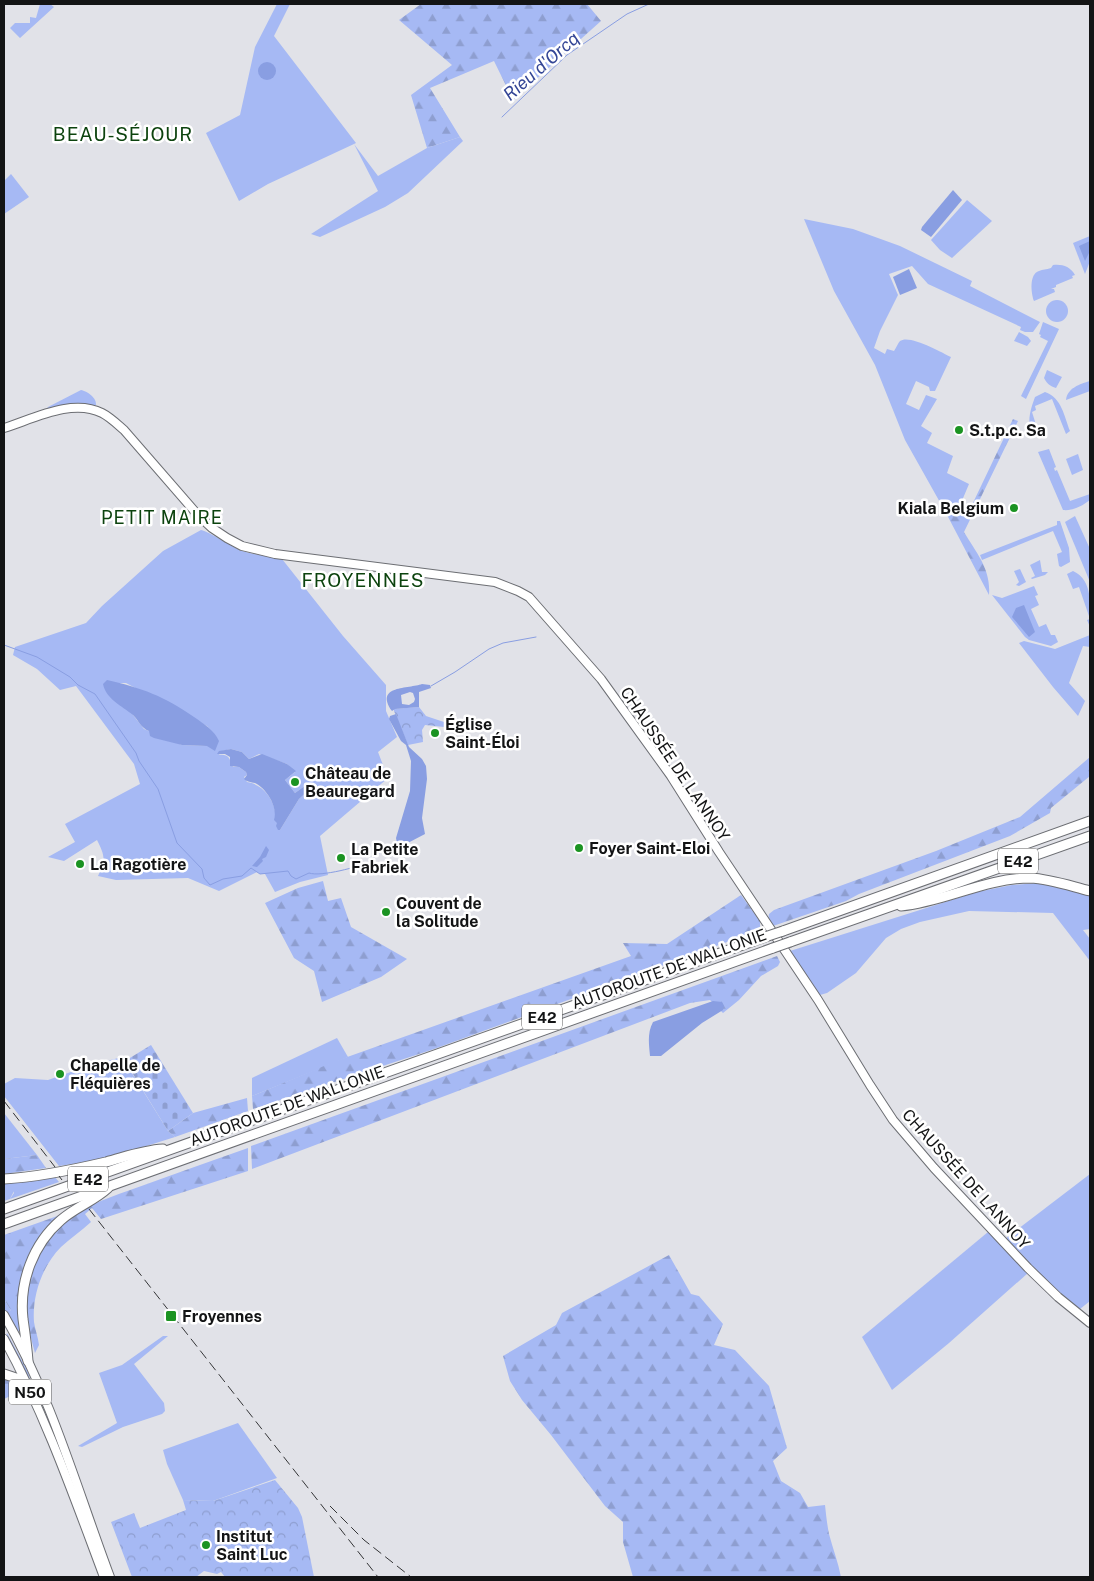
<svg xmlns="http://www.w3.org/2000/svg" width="1094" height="1581" font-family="'Public Sans',sans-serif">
	<defs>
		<pattern id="forest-firs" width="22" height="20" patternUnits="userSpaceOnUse" patternTransform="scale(1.25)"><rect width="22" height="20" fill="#a6b9f4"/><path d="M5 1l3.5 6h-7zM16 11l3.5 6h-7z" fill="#8e9ed0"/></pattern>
		<pattern id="cemetery-stones" width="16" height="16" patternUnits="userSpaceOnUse" patternTransform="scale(1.25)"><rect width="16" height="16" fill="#a6b9f4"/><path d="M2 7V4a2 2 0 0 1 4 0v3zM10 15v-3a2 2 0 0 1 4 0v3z" fill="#8e9ed0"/></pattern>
		<pattern id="park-crowns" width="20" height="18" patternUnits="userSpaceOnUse" patternTransform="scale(1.25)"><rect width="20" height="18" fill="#a6b9f4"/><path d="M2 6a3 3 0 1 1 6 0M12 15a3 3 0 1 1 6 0" fill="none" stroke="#8e9ed0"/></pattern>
	</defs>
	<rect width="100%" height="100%" fill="#e1e2e8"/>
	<g fill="#a6b9f4" fill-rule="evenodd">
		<path d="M40 4H50L54 7 20 38 10 28 15 23H30V17L36 18Z"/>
		<path d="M277 4H290L274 36 356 143 354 144 378 176 427 148 460 137 463 141 408 193 385 207 320 237 311 234 378 191 354 144 268 184 239 201 206 133 240 115 255 47Z"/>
		<path d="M11 174 29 197 4 214V181Z"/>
		<path d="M967 200 992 221 952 258 940 250 931 240Z"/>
		<path d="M804 219 853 229 900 246 972 281 970 286 1040 322 1033 332H1025L1020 330 1021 327 928 284 912 266 889 274 898 295 880 331 874 348 885 354 887 349 894 351C896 348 898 343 900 341 909 334 941 352 951 357L935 391H930L929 387 916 381 906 404 919 410 926 395 937 399 921 426 932 433 927 443 953 456 947 473 969 484 961 503 971 507H962L946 513 905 440 875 365 834 291Z"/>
		<path d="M1090 236V261L1085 274 1073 243Z"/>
		<path d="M1053 265C1062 264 1070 266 1075 275L1072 276 1073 278 1056 285V287L1051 289H1054L1055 292 1034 301C1031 293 1029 274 1039 271 1043 269 1046 270 1051 268Z"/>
		<circle cx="1057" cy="311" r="11"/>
		<path d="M1043 322 1059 329 1026 399 1021 396 1048 341 1040 337 1041 335 1039 334Z"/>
		<path d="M1019 332 1028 337 1031 341 1027 346 1014 341Z"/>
		<path d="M1047 370 1062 377 1056 388C1050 386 1047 384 1044 378Z"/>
		<path d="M1090 381V391L1066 400C1067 388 1080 384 1090 381Z"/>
		<path d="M81 390C87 391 97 398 96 405L94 406 86 405 46 410 48 407Z"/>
		<path d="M1045 392C1062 398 1064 416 1070 431L1066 434 1052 399 1035 406 1036 410 1032 412 1037 428 1031 431C1027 419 1031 408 1035 397Z"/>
		<path d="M1049 449 1056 467 1054 468 1055 471 1057 470 1070 501 1090 494V500C1082 506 1073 511 1063 510L1038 452Z"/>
		<path d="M1078 454 1083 470 1072 475 1066 459Z"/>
		<path d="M1075 516 1090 549V582L1065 522Z"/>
		<path d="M1057 521H1060L1069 548 1070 562 1061 567 1059 566 1057 554 1062 552 1053 531 982 560 980 555 1057 525Z"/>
		<path d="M201 530C205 530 232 546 239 550 253 555 268 556 282 559L343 636 386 685V711L397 737 378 752 388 778 320 836 328 875 300 882 275 892 265 874H260L257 872 219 891 188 878 116 880 98 876C106 860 105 856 97 840L64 861 48 857 75 842 65 824 140 784 134 764 76 686 60 690 37 669 13 655 15 647 86 623 102 606 163 551ZM119 683H126L207 726 217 738 208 746 182 745 144 729 133 715ZM231 749 242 752 249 759 259 754 287 764 295 772 285 780 295 793 306 785 309 790 299 799 280 830C277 823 277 818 275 811 272 796 261 784 247 782L244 777 247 775 246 772 239 767H233C229 759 230 754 219 755L222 751Z"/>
		<path d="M1040 560 1042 572H1048L1045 575 1032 579 1031 578 1035 576 1030 565Z"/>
		<path d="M1020 569 1026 582 1019 586 1016 585 1019 582 1014 571Z"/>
		<path d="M1073 571C1094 580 1090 608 1090 627L1087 620 1090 619 1079 587 1073 589 1067 574Z"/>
		<path d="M1034 586 1038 595 1035 596 1039 605 1031 609 1039 627 1046 624 1051 635H1055L1058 642 1051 646 1029 640 1025 637 992 595 1002 598Z"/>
		<path d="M1090 635V647L1083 646 1069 683 1085 701 1078 716 1053 687 1019 643 1024 641 1055 649Z"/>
		<path d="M1038 883 1054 884 1090 892V929L1083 930 1090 939V961L1053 913 969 911 920 922 901 929 886 938 856 973 827 993 820 995 790 951 977 892 1012 885Z"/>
		<path d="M337 1038 348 1057 252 1096V1078Z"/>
		<path d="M122 1057 168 1131 175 1137C137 1149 99 1161 59 1166L4 1096V1084L15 1078 48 1080 85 1067Z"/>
		<path d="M4 1113 37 1155 4 1159Z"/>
		<path d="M1090 1174V1301L1080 1309 1053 1287 1005 1239Z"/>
		<path d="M54 1176 59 1182 10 1199 14 1193 9 1181Z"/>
		<path d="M988 1232 1028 1273 949 1343 892 1390 862 1337Z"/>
		<path d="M4 1299 11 1311 19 1303 21 1328 19 1331 16 1330 4 1310Z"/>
		<path d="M7 1333 28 1372 32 1387 6 1337Z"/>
		<path d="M163 1336H168L134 1364 164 1403 165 1411 162 1414 123 1427 82 1447 78 1446 117 1423 99 1373 122 1365Z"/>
		<path d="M238 1423 277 1478 213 1501 183 1500 167 1464 163 1450Z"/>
	</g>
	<g fill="url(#forest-firs)">
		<path d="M421 4H587L601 21 513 100 494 61 430 88 460 137 427 148 411 95 452 65 399 20Z"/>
		<path d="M1013 419 1018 421 964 532C977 554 991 569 989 595L946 513 962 507H971Z"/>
		<path d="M1090 757V776L1051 808 1050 813 1010 836 859 894 846 901 773 926 768 920 769 914 774 910 936 851 1020 817Z"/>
		<path d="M323 881 328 901 341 898 351 927 407 959 381 977 322 1002 314 971 294 958 265 903 298 888Z"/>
		<path d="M741 895 760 921V930L434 1049 253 1109 252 1096 336 1061 631 956 623 943 667 944Z"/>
		<path d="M777 956 780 962 778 966 761 976 739 1000 723 1013 710 1000 690 1003 252 1169 251 1146Z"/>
		<path d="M247 1098 248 1111 175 1137 168 1131 193 1113Z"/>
		<path d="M248 1148V1171L101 1219 92 1208 85 1214 91 1222C81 1231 71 1238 61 1247 42 1266 32 1296 34 1322 35 1329 38 1337 39 1345L35 1353C30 1334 24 1313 27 1293 30 1261 50 1232 76 1214 97 1200 123 1193 147 1184 180 1172 214 1160 248 1148Z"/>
		<path d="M37 1155 46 1168 4 1174V1159Z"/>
		<path d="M4 1181H9L16 1187 10 1199 4 1201Z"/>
		<path d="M63 1214 48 1228 19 1303 17 1313 14 1316 4 1299V1235Z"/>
		<path d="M669 1255 691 1294 699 1296 723 1324 714 1345 735 1350 769 1386 787 1448 773 1461 781 1481 800 1493 808 1507 825 1505C826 1514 827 1524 829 1534 833 1549 838 1562 841 1577H633L623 1542V1522L605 1506 551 1435 522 1400 510 1381 503 1356 556 1325 562 1313Z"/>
		<path d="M4 1379 13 1383 21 1391 4 1399Z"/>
	</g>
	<path fill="url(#cemetery-stones)" d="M151 1045 193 1113 168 1131 125 1061Z"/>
	<g fill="url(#park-crowns)">
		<path d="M419 707 426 716 444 722V727L425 725 422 730 423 742 408 745 394 711V709Z"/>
		<path d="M275 1480 298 1508 302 1517 314 1577H225L221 1572 217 1574 204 1571 196 1577H132L111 1522 134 1513 140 1528 186 1510 183 1500 213 1501Z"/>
	</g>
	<g fill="#899ee2" fill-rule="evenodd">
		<circle cx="267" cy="71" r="9"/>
		<path d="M953 190 962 200 931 237 921 230 922 227Z"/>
		<path d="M1090 241V251L1085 261 1079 246Z"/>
		<path d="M909 269 917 288 900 295 893 277Z"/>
		<path d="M1024 605 1035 632 1029 637 1012 617 1016 608Z"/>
		<path d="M107 680C142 688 164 696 194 717 204 724 214 730 219 741L215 751 207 746 182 745 154 738 150 736 149 731C141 728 139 721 133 715 122 706 106 699 103 684Z"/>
		<path d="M422 684 430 685 431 688 419 692V707L395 709 392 711C374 685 409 689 422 684ZM410 692 413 693 415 699 414 702 409 705 402 704 401 695Z"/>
		<path d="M396 714 409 747 422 759 426 766 427 779 422 818 425 834 402 846 397 843 396 838 410 791 411 761 406 745 401 741 389 719 390 716Z"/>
		<path d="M231 749 242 752 249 759 262 754 287 764 296 771 285 780 295 793 306 785 309 790 299 799 280 830H278L276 826 277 823 274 820C278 807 267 789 255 783 251 782 247 782 244 779L247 775 246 772 239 767 230 766V757L225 754H217L219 751Z"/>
		<path d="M266 846 269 850 266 857 262 859 263 861 257 867 252 866 260 857Z"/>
		<path d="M713 1001 722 1002 724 1006 723 1010 702 1023 661 1056H650C649 1045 647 1033 653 1022Z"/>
	</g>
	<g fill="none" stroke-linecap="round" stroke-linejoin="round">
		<g stroke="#899ee2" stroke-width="1">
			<path d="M502 117 567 55 627 14 649 4"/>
			<path d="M4 645 37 657 70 677 78 685 95 694 136 753 139 761 158 789 177 843 202 869 204 878 210 885 223 879 242 876 251 868 260 874 288 871 291 876 296 879 309 873C321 877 359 867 371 861 373 859 374 857 376 855 381 851 390 851 395 850L401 845"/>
			<path d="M431 686 455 672 489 649 503 643 536 637"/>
		</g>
		<defs>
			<g id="major">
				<path d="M4 428C33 419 72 398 102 413 110 417 117 424 124 430L197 514 212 528 227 538 242 546 275 554 495 582 518 591 529 597 601 679 671 776 719 852 818 1000 870 1085 893 1120 934 1168 1028 1268 1058 1297 1090 1323"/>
				<path d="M4 1315C51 1396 77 1489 110 1577"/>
				<path d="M4 1339C45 1414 74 1497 104 1577"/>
			</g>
			<g id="highway">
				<path d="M901 906C944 902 985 878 1030 878 1051 879 1070 886 1090 891"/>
				<path d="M783 931 1090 821"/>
				<path d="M790 942 1090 836"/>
				<path d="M4 1179C39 1177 72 1170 106 1162 125 1157 143 1150 163 1149"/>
				<path d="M4 1209 765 937"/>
				<path d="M4 1224 773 948"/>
				<path d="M28 1361C27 1347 25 1333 23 1319 19 1282 33 1244 61 1220 76 1207 94 1201 108 1188"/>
				<path d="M4 1374 16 1378 27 1385"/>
			</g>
		</defs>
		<use href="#major" stroke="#6c6e73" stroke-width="10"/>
		<use href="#highway" stroke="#6c6e73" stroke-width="11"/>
		<use href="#major" stroke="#fff" stroke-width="8"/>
		<use href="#highway" stroke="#fff" stroke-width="9"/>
		<g stroke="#343537" stroke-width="1" stroke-dasharray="10 5" stroke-linecap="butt">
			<path d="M4 1101 55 1167"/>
			<path d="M59 1176 62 1180"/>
			<path d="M89 1209 378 1577"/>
			<path d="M330 1506 364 1540 411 1577"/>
		</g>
		<defs>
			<g id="highway-bridge">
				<path d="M765 937 783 931"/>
				<path d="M773 948 790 942"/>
			</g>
		</defs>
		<use href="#highway-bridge" stroke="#6c6e73" stroke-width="11" stroke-linecap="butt"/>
		<use href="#highway-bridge" stroke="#fff" stroke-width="9"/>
	</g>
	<g fill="#1b9322" stroke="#fff" stroke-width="2">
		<circle cx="959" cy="430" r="5"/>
		<circle cx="1014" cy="508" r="5"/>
		<circle cx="435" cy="733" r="5"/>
		<circle cx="295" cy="782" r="5"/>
		<circle cx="579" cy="848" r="5"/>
		<circle cx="341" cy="858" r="5"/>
		<circle cx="80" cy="864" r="5"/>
		<circle cx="386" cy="912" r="5"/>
		<circle cx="60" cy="1074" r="5"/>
		<rect x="165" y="1310" width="12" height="12" rx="2.5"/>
		<circle cx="206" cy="1545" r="5"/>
	</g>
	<g text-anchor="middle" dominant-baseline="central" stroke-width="5" stroke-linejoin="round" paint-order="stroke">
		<g fill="#fff" stroke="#5a5a5b" stroke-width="1">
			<rect x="998" y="848.5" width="40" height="25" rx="4"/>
			<rect x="522" y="1004.5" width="40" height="25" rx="4"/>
			<rect x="68" y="1166.5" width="40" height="25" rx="4"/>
			<rect x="9" y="1379.5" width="42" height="25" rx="4"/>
		</g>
		<g font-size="15" font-weight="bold" fill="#131415">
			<text x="1018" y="861">E42</text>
			<text x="542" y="1017">E42</text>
			<text x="88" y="1179">E42</text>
			<text x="30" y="1392">N50</text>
		</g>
		<g font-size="16" font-weight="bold" fill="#131415" stroke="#fff" text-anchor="start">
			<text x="969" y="430">S.t.p.c. Sa</text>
			<text x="1004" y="508" text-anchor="end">Kiala Belgium</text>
			<text x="445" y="724">Église<tspan x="445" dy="18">Saint-Éloi</tspan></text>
			<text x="305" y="773">Château de<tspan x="305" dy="18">Beauregard</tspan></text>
			<text x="589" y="848">Foyer Saint-Eloi</text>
			<text x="351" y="849">La Petite<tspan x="351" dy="18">Fabriek</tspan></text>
			<text x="90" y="864">La Ragotière</text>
			<text x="396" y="903">Couvent de<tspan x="396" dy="18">la Solitude</tspan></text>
			<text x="70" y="1065">Chapelle de<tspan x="70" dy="18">Fléquières</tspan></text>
			<text x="182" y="1316">Froyennes</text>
			<text x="216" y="1536">Institut<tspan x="216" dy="18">Saint Luc</tspan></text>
		</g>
		<g font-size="16" fill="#131415" stroke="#fff">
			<text transform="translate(675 764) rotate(56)">CHAUSSÉE DE LANNOY</text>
			<text transform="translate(669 969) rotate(-20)">AUTOROUTE DE WALLONIE</text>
			<text transform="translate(287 1106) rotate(-20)">AUTOROUTE DE WALLONIE</text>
			<text transform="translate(966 1179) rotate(48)">CHAUSSÉE DE LANNOY</text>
		</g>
		<g font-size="18" font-style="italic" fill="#344696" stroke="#fff">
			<text transform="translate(541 66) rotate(-41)">Rieu d'Orcq</text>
		</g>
		<g font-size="18" letter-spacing="1" fill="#0c430e" stroke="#fff">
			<text x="162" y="517">PETIT MAIRE</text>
		</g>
		<g font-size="19" letter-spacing="1" fill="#0c430e" stroke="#fff">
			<text x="123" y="134">BEAU-SÉJOUR</text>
			<text x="363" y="580">FROYENNES</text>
		</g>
	</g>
	<rect width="1094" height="1581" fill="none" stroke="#131415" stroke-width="10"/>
</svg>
